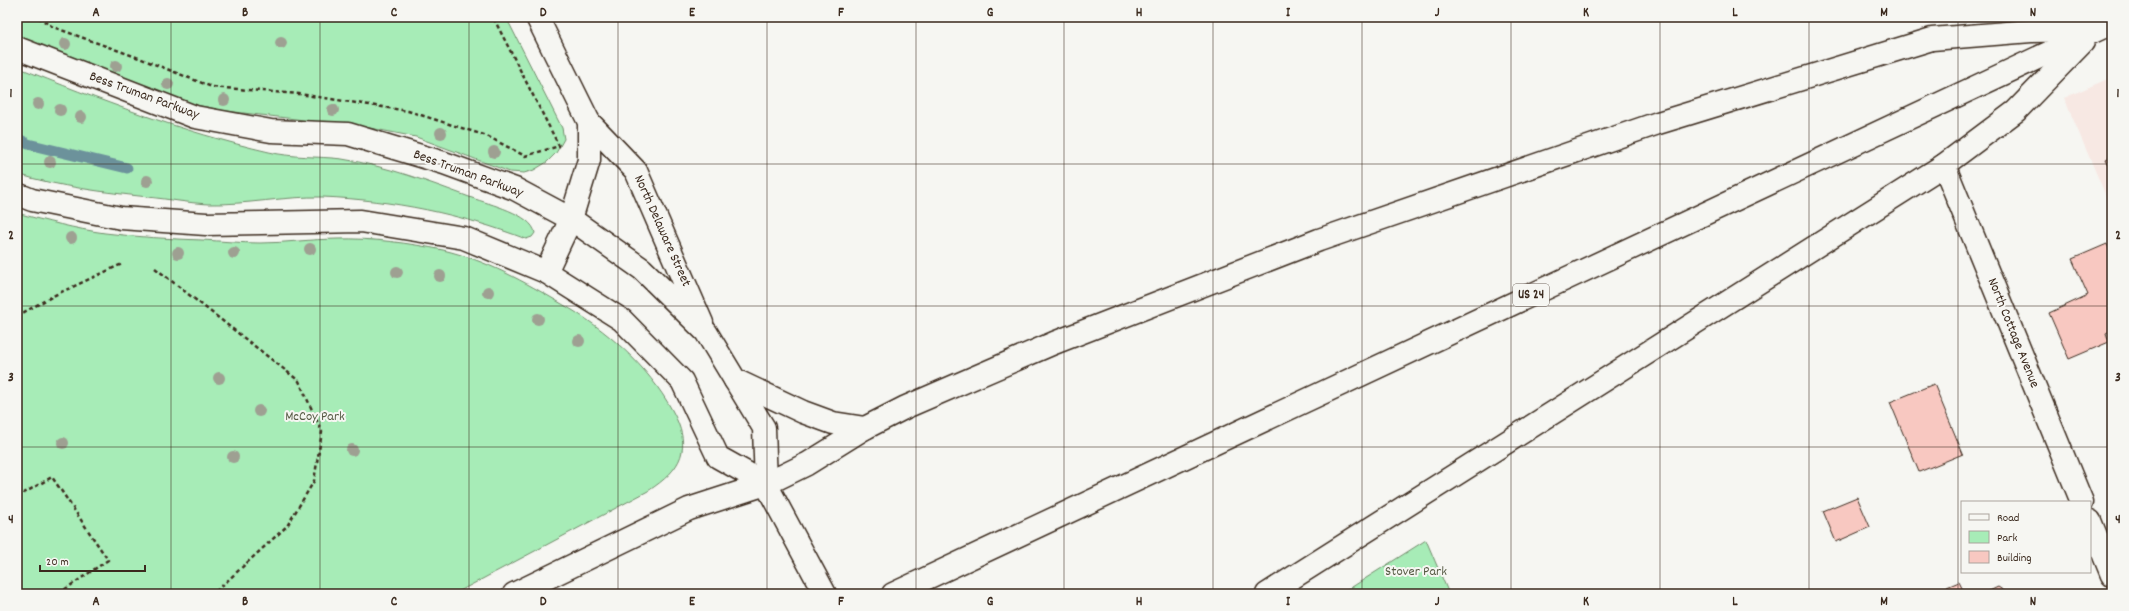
<svg xmlns="http://www.w3.org/2000/svg" width="2129" height="611" font-family="Dekko,sans-serif">
	<rect width="100%" height="100%" fill="#f6f6f2"/>
	<filter id="ink" filterUnits="userSpaceOnUse"><feTurbulence type="fractalNoise" baseFrequency=".025" numOctaves="2"/><feDisplacementMap in="SourceGraphic" scale="8" xChannelSelector="R" yChannelSelector="G"/><feConvolveMatrix kernelMatrix="1 2 1 2 8 2 1 2 1" color-interpolation-filters="sRGB"/></filter>
	<g filter="url(#ink)">
		<path fill="#f7e8e3" d="M2112 77V210L2064 98Z"/>
		<g fill="#a7ecb7" stroke="#718b6a">
			<path d="M17 17H506L562 128 564 139 556 153 547 162 534 170 524 173 510 172 416 137 365 127 226 111 186 103 42 50 17 37Z"/>
			<path d="M17 67C99 100 182 132 269 152 293 158 318 156 342 159 387 166 429 182 472 198 489 204 532 214 535 233L532 237 526 239C461 214 393 200 323 197 285 196 246 205 208 204 188 203 168 199 148 197 103 192 60 187 17 174Z"/>
			<path d="M17 213C46 221 75 229 105 233 137 237 170 239 202 240 221 241 241 243 260 243 286 243 311 239 337 239 372 238 409 243 443 250 486 260 525 282 562 304 606 329 648 366 672 410 693 448 682 469 648 491L454 594H17Z"/>
			<path d="M1426 540 1449 594H1341Z"/>
		</g>
		<g fill="none" stroke-linecap="round" stroke-linejoin="round">
			<path stroke="#6c929b" stroke-width="11" d="M17 138 28 144 127 168"/>
		</g>
		<g fill="#f8c8c1" stroke="#3b2a1e">
			<path d="M2112 156V171L2106 159Z"/>
			<path d="M2107 244 2112 256V330L2106 333 2109 342 2069 359 2049 313 2088 295 2072 259Z"/>
			<path d="M1934 384 1963 454 1919 472 1890 402Z"/>
			<path d="M1857 497 1870 527 1836 542 1823 511Z"/>
			<path d="M1959 582 1965 594H1930Z"/>
			<path d="M1998 587 2009 594H1983Z"/>
		</g>
		<g fill="none" stroke-linecap="round" stroke-linejoin="round">
			<defs>
				<g id="minor">
					<path d="M537 17 589 122V160L571 219 546 272"/>
					<path d="M17 48 195 117 271 131 348 134 444 163 515 189 571 219 642 269 706 332 764 428 766 484 825 594"/>
					<path d="M589 122 636 171 702 323"/>
					<path d="M1944 165 2082 502"/>
					<path d="M17 194 32 200 121 218 206 224 361 221 464 238 546 272 622 320 682 381 718 457 766 484"/>
					<path d="M2090 521 2112 575"/>
				</g>
				<g id="major">
					<path d="M735 380 803 412 833 423 865 428"/>
					<path d="M514 594 689 509 766 484 807 464 865 428 906 407 1054 343 1319 240 1658 123 1932 39 2031 31 2095 30"/>
					<path d="M893 594 2112 23"/>
					<path d="M1267 594 1944 165 2016 111 2083 42"/>
				</g>
			</defs>
			<use href="#minor" stroke="#3b2a1e" stroke-width="25"/>
			<use href="#major" stroke="#3b2a1e" stroke-width="25"/>
			<g stroke="#3b2a1e" stroke-width="2.5" stroke-dasharray="4 3" stroke-linecap="butt">
				<path d="M38 17 53 27 139 58 212 87 299 94 408 111 487 136 525 156 559 146 493 17"/>
				<path d="M155 268 299 381 322 432 314 481 287 526 213 594"/>
				<path d="M17 316 55 295 122 264"/>
				<path d="M17 497 52 477 108 560 58 594"/>
			</g>
			<use href="#minor" stroke="#f6f6f2" stroke-width="22"/>
			<use href="#major" stroke="#f6f6f2" stroke-width="22"/>
		</g>
		<g fill="#9ea092">
			<circle cx="281" cy="43" r="6"/>
			<circle cx="65" cy="44" r="6"/>
			<circle cx="116" cy="66" r="6"/>
			<circle cx="168" cy="84" r="6"/>
			<circle cx="224" cy="100" r="6"/>
			<circle cx="38" cy="104" r="6"/>
			<circle cx="60" cy="110" r="6"/>
			<circle cx="333" cy="110" r="6"/>
			<circle cx="81" cy="117" r="6"/>
			<circle cx="441" cy="133" r="6"/>
			<circle cx="494" cy="152" r="6"/>
			<circle cx="50" cy="162" r="6"/>
			<circle cx="147" cy="181" r="6"/>
			<circle cx="71" cy="238" r="6"/>
			<circle cx="310" cy="249" r="6"/>
			<circle cx="178" cy="253" r="6"/>
			<circle cx="234" cy="253" r="6"/>
			<circle cx="397" cy="272" r="6"/>
			<circle cx="440" cy="276" r="6"/>
			<circle cx="488" cy="292" r="6"/>
			<circle cx="538" cy="319" r="6"/>
			<circle cx="579" cy="341" r="6"/>
			<circle cx="219" cy="378" r="6"/>
			<circle cx="259" cy="411" r="6"/>
			<circle cx="63" cy="443" r="6"/>
			<circle cx="352" cy="450" r="6"/>
			<circle cx="233" cy="457" r="6"/>
		</g>
	</g>
	<path fill="none" stroke="#3b2a1e" stroke-width="1" stroke-opacity="0.55" d="M171 17V594M320 17V594M469 17V594M618 17V594M767 17V594M916 17V594M1064 17V594M1213 17V594M1362 17V594M1511 17V594M1660 17V594M1809 17V594M1958 17V594M17 164H2112M17 306H2112M17 447H2112"/>
	<g text-anchor="middle" dominant-baseline="central" stroke-width="4" stroke-linejoin="round" paint-order="stroke">
		<rect fill="#f6f6f2" stroke="#73675e" stroke-width="1" x="1513" y="284" width="36" height="22" rx="3"/>
		<g font-size="13" font-weight="bold" fill="#3b2a1e">
			<text x="1531" y="295">US 24</text>
		</g>
		<g font-size="14" fill="#3b2a1e" stroke="#f6f6f2">
			<text transform="translate(144 96) rotate(20)">Bess Truman Parkway</text>
			<text transform="translate(468 174) rotate(20)">Bess Truman Parkway</text>
			<text transform="translate(662 231) rotate(66)">North Delaware Street</text>
			<text transform="translate(2013 333) rotate(68)">North Cottage Avenue</text>
		</g>
		<g font-size="14" fill="#565a44" stroke="#f6f6f2">
			<text x="315" y="417">McCoy Park</text>
			<text x="1416" y="572">Stover Park</text>
		</g>
	</g>
	<rect width="2129" height="611" fill="none" stroke="#f6f6f2" stroke-width="44"/>
	<rect x="1961" y="501" width="130" height="72" fill="#f6f6f2" stroke="#aba49d"/>
	<rect x="1969" y="514" width="20" height="6" fill="#f6f6f2" stroke="#aba49d"/>
	<text x="1997" y="521" font-size="12" fill="#3b2a1e">Road</text>
	<rect x="1969" y="531" width="20" height="12" fill="#a7ecb7" stroke="#aba49d"/>
	<text x="1997" y="541" font-size="12" fill="#3b2a1e">Park</text>
	<rect x="1969" y="551" width="20" height="12" fill="#f8c8c1" stroke="#aba49d"/>
	<text x="1997" y="561" font-size="12" fill="#3b2a1e">Building</text>
	<path d="M40 565v6h105v-6" fill="none" stroke="#3b2a1e" stroke-width="2"/>
	<text x="46" y="565" font-size="12" fill="#3b2a1e" stroke="#f6f6f2" stroke-width="3" paint-order="stroke">20 m</text>
	<rect x="22" y="22" width="2085" height="567" fill="none" stroke="#3b2a1e" stroke-width="1.5"/>
	<g font-size="13" text-anchor="middle" font-weight="bold" fill="#3b2a1e">
		<text x="96" y="16">A</text>
		<text x="245" y="16">B</text>
		<text x="394" y="16">C</text>
		<text x="543" y="16">D</text>
		<text x="692" y="16">E</text>
		<text x="841" y="16">F</text>
		<text x="990" y="16">G</text>
		<text x="1139" y="16">H</text>
		<text x="1288" y="16">I</text>
		<text x="1437" y="16">J</text>
		<text x="1586" y="16">K</text>
		<text x="1735" y="16">L</text>
		<text x="1884" y="16">M</text>
		<text x="2033" y="16">N</text>
		<text x="11" y="97">1</text>
		<text x="2118" y="97">1</text>
		<text x="11" y="239">2</text>
		<text x="2118" y="239">2</text>
		<text x="11" y="381">3</text>
		<text x="2118" y="381">3</text>
		<text x="11" y="523">4</text>
		<text x="2118" y="523">4</text>
		<text x="96" y="605">A</text>
		<text x="245" y="605">B</text>
		<text x="394" y="605">C</text>
		<text x="543" y="605">D</text>
		<text x="692" y="605">E</text>
		<text x="841" y="605">F</text>
		<text x="990" y="605">G</text>
		<text x="1139" y="605">H</text>
		<text x="1288" y="605">I</text>
		<text x="1437" y="605">J</text>
		<text x="1586" y="605">K</text>
		<text x="1735" y="605">L</text>
		<text x="1884" y="605">M</text>
		<text x="2033" y="605">N</text>
	</g>
</svg>
